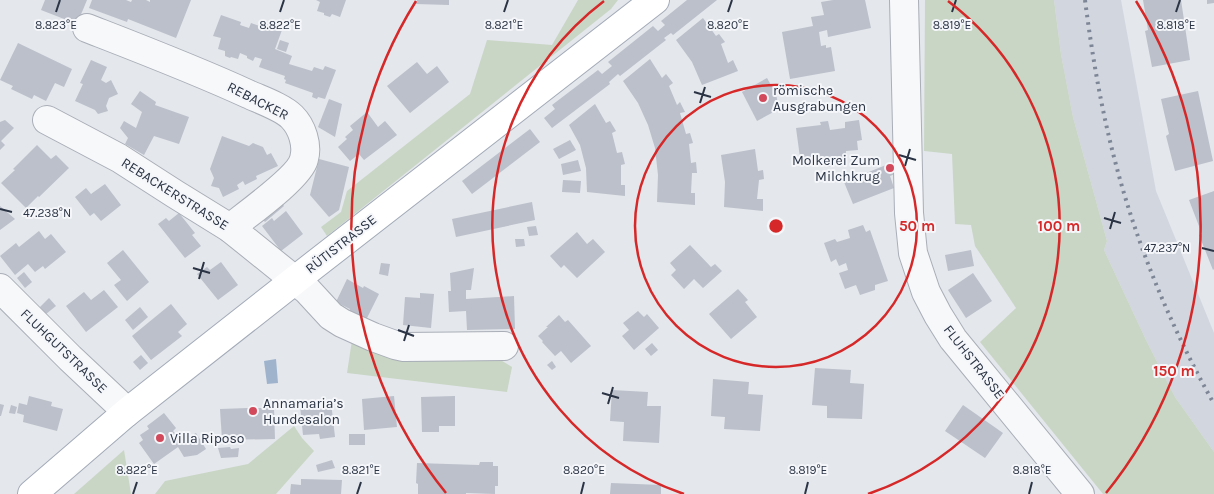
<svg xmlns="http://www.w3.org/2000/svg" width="1214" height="494" font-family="Karla,sans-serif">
	<rect width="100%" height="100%" fill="#e4e7ec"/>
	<path fill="#d2d6de" d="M1054 0H1121L1156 191 1214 333V452L1175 397 1147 342 1104 250 1107 241 1073 117 1061 54Z"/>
	<g fill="#c9d6c5">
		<path d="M578 0H618L611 9 327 236 321 227 341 212 347 191 470 94 487 40 552 45Z"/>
		<path d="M925 0H1054L1061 54 1073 117 1107 241 1104 250 1147 342 1175 397 1214 452V494H1103L980 342 1016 308 975 246 971 225 955 224 952 154 924 151Z"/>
		<path d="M352 340 489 353 512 367 507 392 347 373Z"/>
		<path d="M294 426 302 438 314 451 276 494H155L165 481 248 464Z"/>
		<path d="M124 450 131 494H74Z"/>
	</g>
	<path fill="#9fb4cc" d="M276 359 278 383 267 384 264 361Z"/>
	<g fill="#bbc0ca">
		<path d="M45 0H87L77 24 41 10Z"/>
		<path d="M92 0H126L131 2 132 0H146L150 2V0H191L176 38 128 19 127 22 89 8Z"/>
		<path d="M316 0H346L340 17 332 14 330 17 324 15V13L317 11 320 2Z"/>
		<path d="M417 0H449V5L416 4Z"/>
		<path d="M687 0H717L673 35 671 33 664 38 666 40 620 76 618 74 609 82 610 84 552 128 544 118 555 109 552 105 598 70 602 74 612 66 608 62 653 26 658 31 665 25 661 21Z"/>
		<path d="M833 0H865L871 28 828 37 827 30 819 32 821 46 826 45V48L831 47 835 71 790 79 782 32 813 26 811 17 824 15 821 2Z"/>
		<path d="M1143 0H1181L1190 60 1152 67 1145 31 1148 30Z"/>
		<path d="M1207 0H1214V3L1207 4Z"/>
		<path d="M221 15 241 22 240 25 249 28 251 23 262 27 264 23 282 30 275 49 292 56 289 64 312 71 314 67 323 70 325 66 336 70 325 99 318 97 317 99 312 97 313 93 285 83 286 80 284 79 285 76 259 67 262 59 255 57 253 61 247 58V56L240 53 238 59 231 57 230 58 225 56V51L218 49 221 38 213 36Z"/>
		<path d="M703 18 716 36 719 34 725 42 721 44 728 63 733 60 738 71 702 85 692 62 676 40Z"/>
		<path d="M280 40 289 43 286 52 277 49Z"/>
		<path d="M18 43 72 69 64 87 55 83 46 101 34 95 32 99 11 89 13 86 0 80Z"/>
		<path d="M650 59 662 78 666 74 673 83 669 86 677 105 680 102 685 112 680 113 686 134 690 133 693 143 689 144 691 163 696 162 697 173H692L691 193H695V205L657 202 658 175 655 148 648 125 638 103 623 81Z"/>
		<path d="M91 60 107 67 101 80 106 83 111 80 118 94 109 98 106 106 108 111 98 114 95 110 75 101 83 84 80 83Z"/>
		<path d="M417 62 427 74 437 66 449 82 410 113 387 86Z"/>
		<path d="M767 78 776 94 779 109 757 121 742 92Z"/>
		<path d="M140 91 156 102 155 105 189 117 179 144 154 136 144 155 125 144 128 138 120 128 124 121 136 128 142 112 131 104Z"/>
		<path d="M1198 91 1213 161 1175 171 1166 136 1169 134 1161 99Z"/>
		<path d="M329 99 342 104 335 137 318 127Z"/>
		<path d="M595 104 606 123 610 121 616 131 612 133 617 153 622 152 625 164 621 165V185H625V196L587 192 586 168 580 145 569 125Z"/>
		<path d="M367 112 378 127 385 121 397 135 364 160 359 154 350 161 338 147 347 139 345 137 353 130 350 126Z"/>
		<path d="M5 120 14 128 1 141 5 145 0 150V122Z"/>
		<path d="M859 120 862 140 857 141 858 150 846 151V156L833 162V166L827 167 826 162 801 165 796 128 821 125 820 122 828 121 830 130 845 128V122Z"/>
		<path d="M530 129 540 142 472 194 462 181Z"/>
		<path d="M222 136 249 146 253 143 263 147 267 155 271 153 278 166 256 176 257 179 245 185 243 181 237 185 239 189 223 197 219 188 211 186 214 178 210 169Z"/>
		<path d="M570 140 576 150 559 159 553 149Z"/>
		<path d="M37 145 51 159 56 155 69 168 39 197 38 196 26 208 1 183 15 170 13 169Z"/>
		<path d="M755 149 758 171 763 170 764 179 759 180 757 199H763V211L724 207 725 182 721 155Z"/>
		<path d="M319 159 349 167 339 210 329 217 310 195Z"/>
		<path d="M578 160 581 171 563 175 561 164Z"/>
		<path d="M891 163 895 174 890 176 894 188 853 204 844 182Z"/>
		<path d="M563 180 581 181 580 193 562 192Z"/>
		<path d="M105 184 121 205 101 221 94 213 90 216 75 197 86 188 91 194Z"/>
		<path d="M1214 191V269L1213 270 1199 235 1202 234 1189 200Z"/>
		<path d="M278 199 284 206 265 222 259 215Z"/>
		<path d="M532 202 535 220 456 237 452 219Z"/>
		<path d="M0 206 15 219 0 230Z"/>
		<path d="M286 211 303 234 281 251 262 226 272 218 274 221Z"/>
		<path d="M179 213 195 233 192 235 201 246 185 258 158 224 166 218 169 221Z"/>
		<path d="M863 225 866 232 870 230 888 281 875 285V290L860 295 856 285 845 289 839 273 848 270 846 263 839 266 836 259 831 262 824 243 835 239 837 242 850 238 848 230Z"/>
		<path d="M536 226 538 235 529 236 527 227Z"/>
		<path d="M39 231 45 239 51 234 66 252 45 269 43 266 35 272 28 264 15 275 0 256 16 243 19 247Z"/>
		<path d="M577 232 587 244 593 239 605 252 577 278 564 265 561 268 550 256Z"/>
		<path d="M515 239H524L525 246 516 247Z"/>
		<path d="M690 245 711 267 715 264 722 271 703 288 694 279 684 289 671 275 676 270 670 263Z"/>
		<path d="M123 250 149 282 127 301 114 285 121 280 107 263Z"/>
		<path d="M971 250 974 266 948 271 945 255Z"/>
		<path d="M221 262 238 285 218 300 197 274 207 267 210 270Z"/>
		<path d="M381 263 390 264 388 276 379 274Z"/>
		<path d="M474 268 471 290H466V299L514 296 515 329 467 330 466 311 449 312 448 291H451L450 273Z"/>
		<path d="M24 272 32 282 25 288 17 278Z"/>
		<path d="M973 273 992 301 966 318 948 290Z"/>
		<path d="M347 279 363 288 364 286 379 294 366 320 349 311 350 309 336 302Z"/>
		<path d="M738 289 748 300 745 302 757 317 731 339 709 314Z"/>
		<path d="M104 290 118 307 86 332 66 306 84 292 91 300Z"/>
		<path d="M420 293 434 294 431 328 403 325 405 297 420 298Z"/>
		<path d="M49 298 56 306 46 314 40 307Z"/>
		<path d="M171 304 187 324 178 332 182 336 151 360 132 336Z"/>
		<path d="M140 307 148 317 133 330 125 320Z"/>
		<path d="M638 311 644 317 647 314 659 328 634 350 622 336 629 330 623 323Z"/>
		<path d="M559 315 565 322 568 320 591 346 571 363 561 351 555 356 542 342 543 341 538 336 548 327H546Z"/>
		<path d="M652 343 658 350 651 356 645 349Z"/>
		<path d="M141 355 148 363 140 370 133 362Z"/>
		<path d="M552 361 556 367 552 370 547 365Z"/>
		<path d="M815 368 851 370 850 383 864 384 862 419 827 418V406L812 405Z"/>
		<path d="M713 379 749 382 748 394 763 395 760 431 724 429 725 417 711 416Z"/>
		<path d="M612 390 648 392 647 406H661L659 443 623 441 624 422 610 421Z"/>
		<path d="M29 396 52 402 51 406 63 409 57 431 23 422 24 415 17 413 19 403 27 405Z"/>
		<path d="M394 396 397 427 364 430 362 399Z"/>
		<path d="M455 396V426H439V432H422L421 397Z"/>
		<path d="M331 402 335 437 320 439 319 434 303 435 300 406Z"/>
		<path d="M0 404 4 405 1 416H0Z"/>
		<path d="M11 405 17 407 15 414 9 413Z"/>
		<path d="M963 405 1003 433 985 458 945 431Z"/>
		<path d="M248 408H274L275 439 222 440 220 409Z"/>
		<path d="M164 413 176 428 173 431 182 441 196 433 206 449 197 455 184 457 178 447 154 464 139 443 143 440 140 435 149 429 147 426Z"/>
		<rect x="349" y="434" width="16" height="11"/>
		<path d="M230 447 231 449 239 448 238 457 221 458 218 448Z"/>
		<path d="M332 460 335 468 318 472 316 465Z"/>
		<path d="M480 462H493V466H498V486H495V494L466 493V494H418V484L416 483 417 463 479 465Z"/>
		<path d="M301 479 342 480 341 494H290L291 484 301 485Z"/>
		<path d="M611 483 661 485V494H610Z"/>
	</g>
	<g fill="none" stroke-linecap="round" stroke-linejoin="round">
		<defs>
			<g id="minor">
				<path d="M904 0 909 213 913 253 926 292 938 315 953 339 1080 494"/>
				<path d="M87 28C141 49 196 70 248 94 261 100 282 107 292 117 302 127 308 145 304 159 300 177 246 215 230 228"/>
				<path d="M47 120 119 158 175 194 230 228 307 290 331 316 342 323 373 337 395 345 404 347 504 346"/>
				<path d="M0 288 70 358 120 405 126 413"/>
			</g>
			<path id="major" d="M32 494 126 413 313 266 655 0"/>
		</defs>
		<use href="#minor" stroke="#a9aeb7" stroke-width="30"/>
		<use href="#major" stroke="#a3abb8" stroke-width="30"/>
		<use href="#minor" stroke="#f7f8fa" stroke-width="28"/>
		<use href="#major" stroke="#fff" stroke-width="28"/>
		<path stroke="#7d8696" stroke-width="4" stroke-dasharray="2.5 5" stroke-linecap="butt" d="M1085 0C1092 54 1101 108 1115 161 1137 246 1171 327 1214 404"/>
	</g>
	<path fill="none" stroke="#2b3445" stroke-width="2" d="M56 12 60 0M280 12 284 0M504 12 508 0M728 12 732 0M952 12 956 0M1176 12 1180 0M694 92 711 97M700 103 705 87M899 155 916 160M905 166 910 149M0 209 12 212M1104 218 1121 223M1110 229 1115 212M1202 248 1214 251M193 268 210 273M199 279 204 262M398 330 414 336M404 341 409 325M602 393 619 398M608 404 613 387M133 494 137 482M357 494 361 482M581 494 584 482M805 494 808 482M1029 494 1032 482"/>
	<g fill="none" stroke="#d62828" stroke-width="2.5">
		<circle cx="776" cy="226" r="141"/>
		<path d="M684 494A283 283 0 0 1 604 1M948 1A283 283 0 0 1 868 494"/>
		<path d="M446 493A424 424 0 0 1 416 1M1136 1A424 424 0 0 1 1106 493"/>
	</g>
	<g fill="#d1495b" stroke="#f4f6f9" stroke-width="2">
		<circle cx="763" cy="98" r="5"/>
		<circle cx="890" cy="168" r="5"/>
		<circle cx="253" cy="411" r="5"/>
		<circle cx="160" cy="438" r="5"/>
	</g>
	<g text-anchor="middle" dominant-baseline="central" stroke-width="4" stroke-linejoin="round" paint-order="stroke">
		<g font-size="14" fill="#2b3445" stroke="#f4f6f9" text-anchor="start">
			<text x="773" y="90">römische<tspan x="773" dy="16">Ausgrabungen</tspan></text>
			<text x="880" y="160" text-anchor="end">Molkerei Zum<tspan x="880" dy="16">Milchkrug</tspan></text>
			<text x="263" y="403">Annamaria’s<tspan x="263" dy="16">Hundesalon</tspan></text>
			<text x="170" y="438">Villa Riposo</text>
		</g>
		<g font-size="14" fill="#2b3445" stroke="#f4f6f9">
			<text transform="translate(258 101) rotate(27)">REBACKER</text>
			<text transform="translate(175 194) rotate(32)">REBACKERSTRASSE</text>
			<text transform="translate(341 244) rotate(-38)">RÜTISTRASSE</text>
			<text transform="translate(64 351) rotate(44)">FLUHGUTSTRASSE</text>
			<text transform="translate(974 362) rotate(52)">FLUHSTRASSE</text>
		</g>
	</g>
	<g font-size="12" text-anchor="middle" fill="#2b3445" stroke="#f4f6f9" stroke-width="4" stroke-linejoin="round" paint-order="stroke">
		<text x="56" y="29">8.823°E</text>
		<text x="280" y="29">8.822°E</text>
		<text x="504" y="29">8.821°E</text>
		<text x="728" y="29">8.820°E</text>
		<text x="952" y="29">8.819°E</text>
		<text x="1176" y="29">8.818°E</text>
		<text x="47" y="217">47.238°N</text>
		<text x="1167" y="252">47.237°N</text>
		<text x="137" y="474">8.822°E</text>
		<text x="361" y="474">8.821°E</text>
		<text x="584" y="474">8.820°E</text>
		<text x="808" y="474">8.819°E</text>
		<text x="1032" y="474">8.818°E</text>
	</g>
	<circle cx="776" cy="226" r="8" fill="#d62828" stroke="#f4f6f9" stroke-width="2.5"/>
	<g font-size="15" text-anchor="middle" font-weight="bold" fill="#d62828" stroke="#f4f6f9" stroke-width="4" stroke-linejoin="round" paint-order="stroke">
		<text x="917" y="231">50 m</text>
		<text x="1059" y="231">100 m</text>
		<text x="1174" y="376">150 m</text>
	</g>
</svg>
